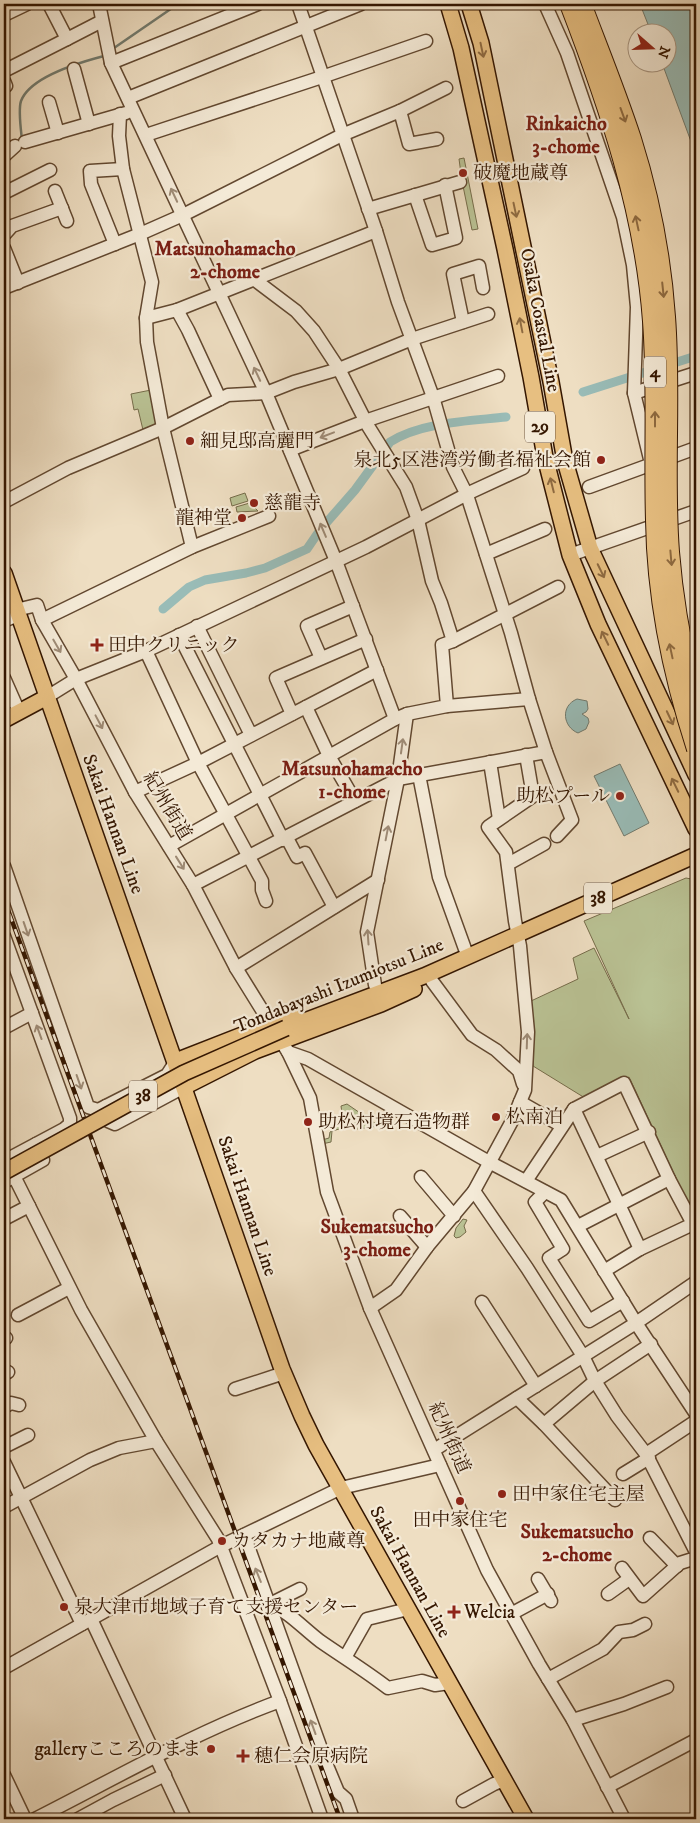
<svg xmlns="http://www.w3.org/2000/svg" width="700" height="1823" font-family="'IM FELL DW Pica','Noto Serif JP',serif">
	<rect width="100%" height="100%" fill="#eedec2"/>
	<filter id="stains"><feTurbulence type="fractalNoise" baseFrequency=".004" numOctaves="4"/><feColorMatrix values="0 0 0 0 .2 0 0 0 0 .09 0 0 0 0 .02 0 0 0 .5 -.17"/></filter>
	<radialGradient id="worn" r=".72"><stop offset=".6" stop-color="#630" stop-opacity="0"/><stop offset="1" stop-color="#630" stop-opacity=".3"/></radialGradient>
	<g fill="#b9c193" stroke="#766c4a">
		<path d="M464 158 478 229 472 230 462 181 459 159Z"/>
		<path d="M151 390 159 424 143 430 138 409 134 410 131 394Z"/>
		<path d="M245 493 248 501 232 506 230 498Z"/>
		<path d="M253 502 255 508 258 511 237 512 236 507Z"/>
		<path d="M686 878 696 880V1221L629 1077 585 1098 533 1066 531 1001 578 979 573 958 594 948 629 1019 584 921Z"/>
		<path d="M347 1104 379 1126 357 1129 354 1125 332 1131 331 1142 322 1144V1140L329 1138 330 1132 334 1130V1123L340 1121 339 1115 342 1113 341 1106Z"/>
		<path d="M463 1219 467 1220 464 1226 466 1232 460 1237 456 1238 454 1236 456 1228Z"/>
	</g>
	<g fill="#99bcb7" stroke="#717a6e">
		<path d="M640 4H696V155L662 63 668 62V32H651Z"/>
		<path d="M577 699 587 701 588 709 586 712 582 714 588 718 589 722 586 729 578 733C563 727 560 706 577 699Z"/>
		<path d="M620 764 649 823 624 836 594 776Z"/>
	</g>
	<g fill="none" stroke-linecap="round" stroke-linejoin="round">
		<g stroke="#717a6e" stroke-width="2.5">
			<path d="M114 48 178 4"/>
			<path d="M22 140C21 130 18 110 21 101 30 77 81 62 104 56"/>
		</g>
		<g stroke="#99bcb7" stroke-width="9">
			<path d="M583 392 696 356"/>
			<path d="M163 609 189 587 205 580 246 573 265 568 307 549 320 530 355 490 390 442C421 422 470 421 506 417"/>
		</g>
		<defs>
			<g id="minor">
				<path d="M49 4 67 39 102 21"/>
				<path d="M99 4 111 63 266 393 336 561 395 719"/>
				<path d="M298 4 376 231 398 302 433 397 453 467 467 495 511 633 529 699 546 752 572 820 557 836"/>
				<path d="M545 4 567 53 623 217 633 265 637 307 634 393 650 459"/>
				<path d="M4 15 27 4"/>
				<path d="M111 63 258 4"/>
				<path d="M74 69 89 124"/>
				<path d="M4 71 67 39"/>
				<path d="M4 81 6 86"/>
				<path d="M128 98 361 4"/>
				<path d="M49 102 58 133"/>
				<path d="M400 111 409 144 437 139"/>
				<path d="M120 114 119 136 123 169 152 282 146 318 147 342 163 428 192 547"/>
				<path d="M146 135 322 77 426 41"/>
				<path d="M25 142 126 113"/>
				<path d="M4 156 15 146"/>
				<path d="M55 191 67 221"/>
				<path d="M4 193 50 170"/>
				<path d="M415 195 432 245 456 238 445 185"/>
				<path d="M368 209 460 182"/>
				<path d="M4 235 12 226 62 208"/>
				<path d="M115 244 91 184 90 171 123 169"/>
				<path d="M4 248 18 283"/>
				<path d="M4 288 140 234 183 215 342 135 400 111 446 88"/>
				<path d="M177 310 188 330 220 399"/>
				<path d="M146 318 177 310 376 231"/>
				<path d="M463 322 453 274 479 266 483 288"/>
				<path d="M634 393 696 373"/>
				<path d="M290 450 365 421 498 376"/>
				<path d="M589 487 696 448"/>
				<path d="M4 502 68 468 163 428 228 395 266 393 294 382 339 369 412 339 488 314"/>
				<path d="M486 554 545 529"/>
				<path d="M570 555 696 511"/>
				<path d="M42 620 192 547 269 516"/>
				<path d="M4 621 13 617 16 610 37 605 42 620 76 679 135 792 193 885 236 968 288 1052 310 1098 327 1192 370 1308 487 1570 539 1664 573 1720 624 1819"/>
				<path d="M197 626 251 735"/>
				<path d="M179 635 283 840"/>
				<path d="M453 641 558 587"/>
				<path d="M146 651 198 763 262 881V890L266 901"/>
				<path d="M321 658 307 626 353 606"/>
				<path d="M4 678 19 712"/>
				<path d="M47 697 76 679 146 651 366 547 471 492 523 468"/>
				<path d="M447 706 529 699"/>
				<path d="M306 707 329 756 355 801"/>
				<path d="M292 714 276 678 366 639"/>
				<path d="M490 762 499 819"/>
				<path d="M419 775 439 877 465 949"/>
				<path d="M135 792 198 763 377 670"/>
				<path d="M287 838 297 857 305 853 334 907"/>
				<path d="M169 846 395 719 407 714 447 706 442 645 453 641 441 603 432 581 418 520 406 487 368 426 339 369 314 331 296 311 255 280"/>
				<path d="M508 864 544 844"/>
				<path d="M4 866 88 1107 98 1110 106 1106"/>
				<path d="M193 885 398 779 546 752"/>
				<path d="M4 936 70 1118V1124L64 1129 4 1161"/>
				<path d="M236 968 378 880"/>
				<path d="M432 981 472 1035 496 1050 519 1071 523 1084"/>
				<path d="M375 985 367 932 398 779 407 714"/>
				<path d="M4 1028 32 1013"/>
				<path d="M288 1052 308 1059 489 1162 561 1200 636 1323 696 1414"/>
				<path d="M176 1061 167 1075 106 1106 103 1111 108 1121 115 1124 184 1087"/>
				<path d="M520 1102 562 1126"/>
				<path d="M574 1109 640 1249"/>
				<path d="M4 1156 81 1310 156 1441 218 1539 280 1701 322 1819"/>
				<path d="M597 1156 649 1132"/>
				<path d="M421 1177 454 1216"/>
				<path d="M526 1181 574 1109 624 1083 669 1179 693 1224 640 1249 604 1271"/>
				<path d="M4 1182 43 1160 36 1144"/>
				<path d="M474 1191 527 1268 583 1356 595 1381 617 1416 646 1454 696 1552"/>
				<path d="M545 1192 535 1202 563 1249 549 1258 589 1321 623 1301"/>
				<path d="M400 1216 427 1247"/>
				<path d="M4 1219 29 1206"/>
				<path d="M578 1226 669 1179"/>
				<path d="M482 1302 536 1386"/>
				<path d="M370 1308 396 1290 427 1247 474 1191 512 1121 525 1090 528 1032 520 946 515 921 506 852 488 827 533 796 526 755"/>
				<path d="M18 1315 69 1288"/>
				<path d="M4 1339 6 1338"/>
				<path d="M4 1374 8 1372"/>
				<path d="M235 1389 284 1373"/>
				<path d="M517 1398 544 1424 615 1500"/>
				<path d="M4 1407 11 1403 19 1405"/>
				<path d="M544 1424 595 1381 651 1344"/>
				<path d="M4 1447 28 1435"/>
				<path d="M434 1450 636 1323 696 1282"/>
				<path d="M646 1454 696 1421"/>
				<path d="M4 1462 82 1624"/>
				<path d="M623 1474 649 1458"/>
				<path d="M4 1507 90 1460 119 1448 156 1441"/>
				<path d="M244 1535 328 1768 338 1792 346 1799 353 1819"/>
				<path d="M650 1538 677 1566"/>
				<path d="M622 1568 643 1596 680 1563 696 1558"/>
				<path d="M538 1579 551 1601"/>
				<path d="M608 1594 629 1579"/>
				<path d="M270 1604C289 1612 303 1628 320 1641 343 1657 366 1671 388 1688L422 1681 435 1685 449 1683"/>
				<path d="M270 1604 300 1589"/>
				<path d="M511 1614 548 1594"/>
				<path d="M91 1619 185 1819"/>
				<path d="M346 1656 367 1619 408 1609"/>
				<path d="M4 1668 221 1546 341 1488 440 1465"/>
				<path d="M548 1679 603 1649 619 1632 633 1630 645 1624"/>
				<path d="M573 1720 624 1704 667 1687"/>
				<path d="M4 1775 25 1819"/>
				<path d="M607 1787 694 1741"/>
				<path d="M463 1801 494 1784 504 1780"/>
				<path d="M35 1819C116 1778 195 1732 280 1701"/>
				<path d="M78 1819 113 1800 165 1775"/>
			</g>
			<g id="major">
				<path d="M448 4 461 48 505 249 531 377 545 457 570 555 598 624 696 829"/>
				<path d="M469 4 481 43 551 382 565 461 590 548 696 775"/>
				<path d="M4 573 282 1369 302 1416 316 1445 526 1819"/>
				<path d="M4 720 47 697"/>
				<path d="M286 1028 424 976 696 855"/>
				<path d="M176 1061 296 1014"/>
				<path d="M184 1087 255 1051 381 1004 414 989"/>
			</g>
		</defs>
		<use href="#minor" stroke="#624830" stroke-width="15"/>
		<use href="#major" stroke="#341600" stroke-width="18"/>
		<use href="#minor" stroke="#f4ead7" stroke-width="12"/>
		<use href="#major" stroke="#e7bf81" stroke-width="15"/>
		<defs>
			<path id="rail" d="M4 899 340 1819"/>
		</defs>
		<use href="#rail" stroke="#341600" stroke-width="4.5"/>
		<use href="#rail" stroke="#f4ead7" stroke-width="2.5" stroke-dasharray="8" stroke-linecap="butt"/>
		<defs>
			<path id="major-bridge" d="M4 1172 184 1073 286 1028"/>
			<g id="highway-bridge">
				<path d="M569 4C608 105 644 211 652 321 657 387 653 453 655 520 656 597 672 675 696 749"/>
				<path d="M582 4C599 49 617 93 632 139 650 196 662 258 666 317 672 395 664 474 670 552 674 602 683 652 696 701"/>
			</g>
		</defs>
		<use href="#major-bridge" stroke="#341600" stroke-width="18" stroke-linecap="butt"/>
		<use href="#highway-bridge" stroke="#341600" stroke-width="20" stroke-linecap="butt"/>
		<use href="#major-bridge" stroke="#e7bf81" stroke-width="15"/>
		<use href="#highway-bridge" stroke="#e7bf81" stroke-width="18"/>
	</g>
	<defs><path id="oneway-shaft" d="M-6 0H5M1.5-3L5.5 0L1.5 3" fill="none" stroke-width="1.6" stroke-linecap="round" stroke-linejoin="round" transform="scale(1.25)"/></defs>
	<g stroke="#8e6a40">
		<use href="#oneway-shaft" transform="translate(482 50) rotate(78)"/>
		<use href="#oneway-shaft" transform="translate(623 115) rotate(70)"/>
		<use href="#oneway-shaft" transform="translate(515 210) rotate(78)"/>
		<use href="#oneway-shaft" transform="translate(637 223) rotate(-102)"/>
		<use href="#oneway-shaft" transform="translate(663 290) rotate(84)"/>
		<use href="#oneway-shaft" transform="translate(521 325) rotate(-101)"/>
		<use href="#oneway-shaft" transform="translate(655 419) rotate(-90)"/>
		<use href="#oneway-shaft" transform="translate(552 485) rotate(-104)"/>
		<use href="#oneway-shaft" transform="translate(671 558) rotate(85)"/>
		<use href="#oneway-shaft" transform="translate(601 571) rotate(64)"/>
		<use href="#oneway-shaft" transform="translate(605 638) rotate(-116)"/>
		<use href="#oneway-shaft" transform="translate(671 651) rotate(-102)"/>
		<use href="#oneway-shaft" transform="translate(670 718) rotate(65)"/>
		<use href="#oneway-shaft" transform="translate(675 785) rotate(-116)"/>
	</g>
	<g stroke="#9e8b76">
		<use href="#oneway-shaft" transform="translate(174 195) rotate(-115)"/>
		<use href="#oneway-shaft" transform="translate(257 374) rotate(-115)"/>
		<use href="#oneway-shaft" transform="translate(327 435) rotate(159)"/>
		<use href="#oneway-shaft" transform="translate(323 530) rotate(-113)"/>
		<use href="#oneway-shaft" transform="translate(57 646) rotate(60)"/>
		<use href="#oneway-shaft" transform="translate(99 722) rotate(62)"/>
		<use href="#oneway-shaft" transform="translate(402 746) rotate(-82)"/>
		<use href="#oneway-shaft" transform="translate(387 833) rotate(-79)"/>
		<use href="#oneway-shaft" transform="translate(180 863) rotate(58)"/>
		<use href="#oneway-shaft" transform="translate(26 929) rotate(71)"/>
		<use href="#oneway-shaft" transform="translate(368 937) rotate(-94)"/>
		<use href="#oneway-shaft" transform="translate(39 1032) rotate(-110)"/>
		<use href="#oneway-shaft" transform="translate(527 1041) rotate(-88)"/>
		<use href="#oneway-shaft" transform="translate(79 1082) rotate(71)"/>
		<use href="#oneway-shaft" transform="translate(258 1575) rotate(-112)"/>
		<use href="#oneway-shaft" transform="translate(313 1727) rotate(-110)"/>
	</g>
	<g fill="#8f2418" stroke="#f4ead7" stroke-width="2">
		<circle cx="463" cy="173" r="5"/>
		<circle cx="190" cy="441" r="5"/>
		<circle cx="601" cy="460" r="5"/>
		<circle cx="254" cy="503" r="5"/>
		<circle cx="242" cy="518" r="5"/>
		<path d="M94.5 637.5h5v5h5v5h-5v5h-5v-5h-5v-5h5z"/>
		<circle cx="620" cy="796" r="5"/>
		<circle cx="496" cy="1117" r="5"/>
		<circle cx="308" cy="1122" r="5"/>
		<circle cx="502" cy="1494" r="5"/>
		<circle cx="460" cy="1501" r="5"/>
		<circle cx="222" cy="1541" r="5"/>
		<circle cx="64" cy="1607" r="5"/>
		<path d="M451.5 1604.5h5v5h5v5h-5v5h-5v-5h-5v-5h5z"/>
		<circle cx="211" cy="1749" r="5"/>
		<path d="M240.5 1748.5h5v5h5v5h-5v5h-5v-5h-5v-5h5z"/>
	</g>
	<g text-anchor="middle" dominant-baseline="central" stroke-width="4.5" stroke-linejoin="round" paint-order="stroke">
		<g fill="#f4ead7" stroke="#6e5640" stroke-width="1">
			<rect x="644" y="356.5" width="22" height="31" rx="4"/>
			<rect x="525" y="411.5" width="30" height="31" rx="4"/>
			<rect x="584" y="882.5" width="28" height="31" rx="4"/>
			<rect x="129" y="1080.5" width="28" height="31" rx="4"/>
		</g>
		<g font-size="18" font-weight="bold" fill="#341600">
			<text x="655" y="372">4</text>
			<text x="540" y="427">29</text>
			<text x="598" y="898">38</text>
			<text x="143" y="1096">38</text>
		</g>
		<g font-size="19" fill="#341600" stroke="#f4ead7" text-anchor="start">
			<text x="473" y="173">破魔地蔵尊</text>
			<text x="200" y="441">細見邸高麗門</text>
			<text x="591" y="460" text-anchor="end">泉北5区港湾労働者福祉会館</text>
			<text x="264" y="503">慈龍寺</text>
			<text x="232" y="518" text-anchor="end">龍神堂</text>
			<text x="108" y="645">田中クリニック</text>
			<text x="610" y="796" text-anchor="end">助松プール</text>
			<text x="506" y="1117">松南泊</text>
			<text x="318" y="1122">助松村境石造物群</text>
			<text x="512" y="1494">田中家住宅主屋</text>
			<text x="460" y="1520" text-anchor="middle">田中家住宅</text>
			<text x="232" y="1541">カタカナ地蔵尊</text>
			<text x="74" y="1607">泉大津市地域子育て支援センター</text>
			<text x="464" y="1612">Welcia</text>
			<text x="201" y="1749" text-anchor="end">galleryこころのまま</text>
			<text x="254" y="1756">穂仁会原病院</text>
		</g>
		<g font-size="19" fill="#341600" stroke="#f4ead7">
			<text transform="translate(540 320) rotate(79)">Osaka Coastal Line</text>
			<text transform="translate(167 806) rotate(59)">紀州街道</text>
			<text transform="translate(113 824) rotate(70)">Sakai Hannan Line</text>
			<text transform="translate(339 986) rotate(-22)">Tondabayashi Izumiotsu Line</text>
			<text transform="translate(247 1206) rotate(71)">Sakai Hannan Line</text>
			<text transform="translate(449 1438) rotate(66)">紀州街道</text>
			<text transform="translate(410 1572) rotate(61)">Sakai Hannan Line</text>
		</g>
		<g font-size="20" font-weight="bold" fill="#7a1f14" stroke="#f4ead7">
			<text x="566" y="124">Rinkaicho<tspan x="566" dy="23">3-chome</tspan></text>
			<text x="225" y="249">Matsunohamacho<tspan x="225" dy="23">2-chome</tspan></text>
			<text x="352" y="769">Matsunohamacho<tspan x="352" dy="23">1-chome</tspan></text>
			<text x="377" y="1227">Sukematsucho<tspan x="377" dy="23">3-chome</tspan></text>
			<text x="577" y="1532">Sukematsucho<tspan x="577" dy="23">2-chome</tspan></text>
		</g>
	</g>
	<rect width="700" height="1823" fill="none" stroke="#eedec2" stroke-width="20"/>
	<rect x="5" y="5" width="690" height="1813" fill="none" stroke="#341600" stroke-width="2.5"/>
	<rect x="10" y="10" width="680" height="1803" fill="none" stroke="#341600"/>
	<g transform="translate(652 48) rotate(110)"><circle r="24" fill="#f4ead7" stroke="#a79581"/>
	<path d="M0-4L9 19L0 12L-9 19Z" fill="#8f2418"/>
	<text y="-8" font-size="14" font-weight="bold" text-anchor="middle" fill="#341600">N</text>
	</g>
	<rect width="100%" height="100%" filter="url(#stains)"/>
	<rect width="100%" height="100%" fill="url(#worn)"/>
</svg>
